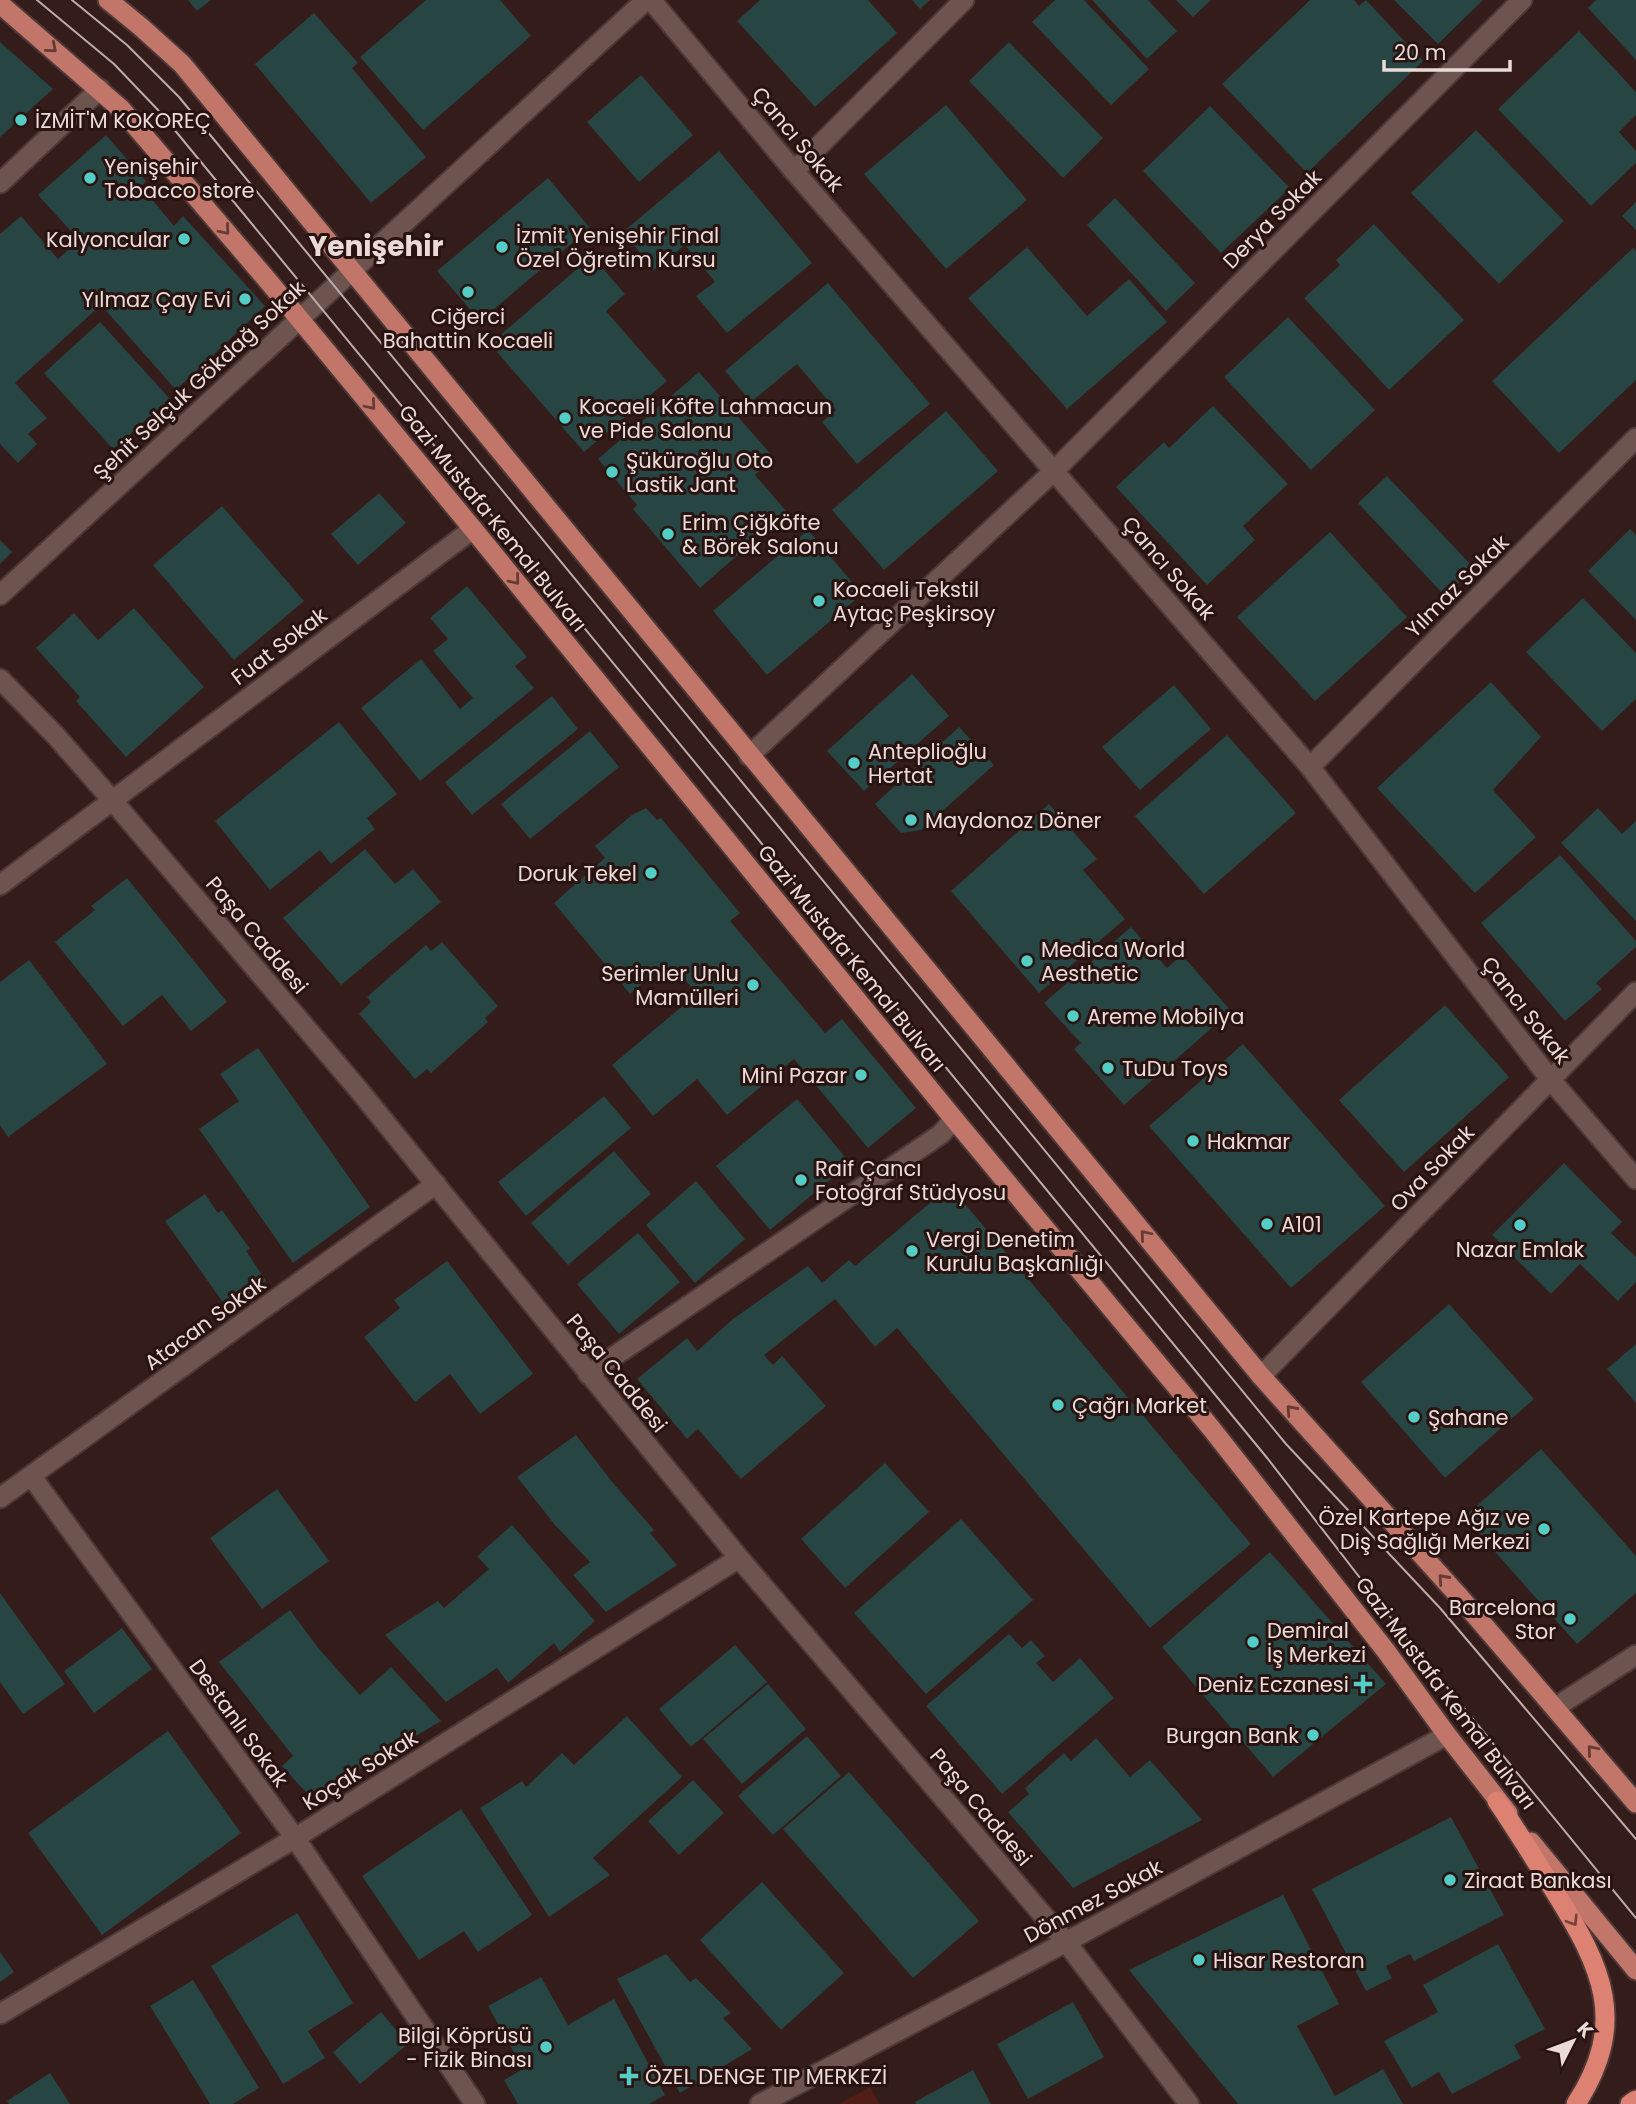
<svg xmlns="http://www.w3.org/2000/svg" width="1636" height="2104" font-family="Poppins,sans-serif">
	<rect width="100%" height="100%" fill="#331c19"/>
	<path fill="#501e17" d="M870 2087 880 2104H839Z"/>
	<g fill="#264543">
		<path d="M188 0H211L197 11Z"/>
		<path d="M426 0H500L531 36 423 130 360 57Z"/>
		<path d="M760 0H868L897 33 815 107 737 21Z"/>
		<path d="M912 0H930L920 9Z"/>
		<path d="M1055 0H1084L1149 69 1111 105 1032 22Z"/>
		<path d="M1092 0H1148L1177 31 1147 59Z"/>
		<path d="M1176 0H1211L1193 17Z"/>
		<path d="M1310 0H1354L1359 6 1366 0 1423 61 1307 173 1222 84Z"/>
		<path d="M1394 0H1483L1438 44Z"/>
		<path d="M1596 0H1636V60L1588 8Z"/>
		<path d="M314 13 358 63 352 68 426 157 371 203 255 64Z"/>
		<path d="M1579 31 1636 92V115L1619 132 1636 151V163L1591 206 1498 109Z"/>
		<path d="M0 42 53 89 0 137Z"/>
		<path d="M1009 42 1103 138 1063 178 969 81Z"/>
		<path d="M641 75 693 135 639 182 587 122Z"/>
		<path d="M946 105 1027 200 946 269 864 174Z"/>
		<path d="M1210 106 1290 188 1221 253 1143 171Z"/>
		<path d="M1476 130 1564 221 1499 284 1411 193Z"/>
		<path d="M106 135 146 181 141 186 174 226 183 216 265 306 176 390 101 305 15 383 47 418 28 434 37 444 18 463 0 444V234L21 216 58 259 79 240 38 195Z"/>
		<path d="M719 151 812 263 727 333 696 296 715 282 685 245 654 270 623 232Z"/>
		<path d="M548 178 590 228 480 321 437 271Z"/>
		<path d="M1115 198 1195 283 1166 311 1087 225Z"/>
		<path d="M1636 202V230L1622 216Z"/>
		<path d="M1374 224 1464 320 1389 390 1304 298 1340 265 1336 260Z"/>
		<path d="M1027 247 1087 316 1129 279 1167 322 1067 409 968 298Z"/>
		<path d="M1633 248 1636 251V380L1559 453 1492 381Z"/>
		<path d="M592 256 625 294 606 311 667 381 584 452 490 344Z"/>
		<path d="M828 283 930 404 857 464 822 422 836 410 797 364 751 402 725 371Z"/>
		<path d="M1288 317 1375 410 1311 470 1224 377Z"/>
		<path d="M100 322 170 399 113 449 44 373Z"/>
		<path d="M699 372 774 458 755 475 787 512 700 588 633 509 637 505 598 459Z"/>
		<path d="M1213 406 1288 484 1243 526 1255 540 1207 585 1116 487 1164 442 1169 448Z"/>
		<path d="M946 411 998 471 884 570 832 510Z"/>
		<path d="M1387 476 1474 568 1445 596 1358 503Z"/>
		<path d="M379 493 406 523 358 565 331 534Z"/>
		<path d="M222 506 304 601 234 660 153 565Z"/>
		<path d="M1630 529 1636 535V620L1588 571Z"/>
		<path d="M808 530 862 594 767 675 713 611Z"/>
		<path d="M1330 532 1407 617 1315 701 1237 617Z"/>
		<path d="M0 540 12 552 0 564Z"/>
		<path d="M467 586 527 657 515 666 534 688 420 781 361 708 421 659 460 709 473 698 433 651 448 639 430 618Z"/>
		<path d="M1583 598 1636 653V699L1602 731 1526 652Z"/>
		<path d="M134 608 204 687 126 757 76 701 80 697 36 648 74 613 98 640Z"/>
		<path d="M912 674 949 716 864 791 827 751Z"/>
		<path d="M1491 682 1541 737 1493 790 1536 837 1475 893 1377 788Z"/>
		<path d="M1174 685 1211 729 1140 790 1102 747Z"/>
		<path d="M552 696 578 729 472 815 445 782Z"/>
		<path d="M339 722 397 794 367 818 375 829 331 864 320 850 270 890 215 821Z"/>
		<path d="M959 727 994 765 921 830 901 833 875 804Z"/>
		<path d="M590 731 619 767 530 839 501 804Z"/>
		<path d="M1227 735 1296 813 1204 894 1135 816Z"/>
		<path d="M1049 804 1097 859 1083 870 1125 919 1039 993 951 891Z"/>
		<path d="M646 808 657 820 661 818 740 913 730 921 825 1033 842 1019 916 1108 868 1148 794 1059 727 1115 697 1079 653 1116 612 1065 697 994 675 968 661 979 653 974 630 994 554 903 605 858 595 846 632 815Z"/>
		<path d="M1598 808 1622 834 1636 821V921L1561 843Z"/>
		<path d="M365 849 395 884 413 869 441 902 341 985 283 918Z"/>
		<path d="M1560 855 1636 941V947L1596 983 1602 989 1565 1021 1481 923Z"/>
		<path d="M127 878 227 1002 191 1031 162 995 123 1026 55 942 95 910 91 906Z"/>
		<path d="M1131 927 1167 968 1182 955 1231 1011 1124 1105 1074 1049 1081 1043 1044 1003Z"/>
		<path d="M442 942 498 1006 485 1018 488 1022 431 1073 427 1069 415 1079 359 1014 371 1002 367 997 426 945 431 951Z"/>
		<path d="M29 960 107 1064 8 1137 0 1125V982Z"/>
		<path d="M1445 1005 1509 1077 1404 1172 1339 1100Z"/>
		<path d="M1243 1044 1385 1206 1291 1288 1149 1126Z"/>
		<path d="M258 1048 370 1207 293 1263 199 1129 239 1101 220 1074Z"/>
		<path d="M604 1096 631 1128 526 1216 498 1182Z"/>
		<path d="M797 1099 850 1163 770 1230 716 1166Z"/>
		<path d="M614 1151 651 1194 568 1265 531 1223Z"/>
		<path d="M1564 1163 1622 1222 1611 1233 1636 1257V1282L1618 1301 1580 1264 1551 1294 1492 1235Z"/>
		<path d="M696 1181 745 1239 695 1283 646 1225Z"/>
		<path d="M950 1186 1251 1544 1150 1628 897 1328 875 1347 835 1299 764 1355 773 1365 782 1356 826 1406 741 1479 698 1429 687 1439 637 1379 687 1338 697 1351 733 1319 808 1266 822 1283 849 1260 855 1266Z"/>
		<path d="M205 1194 218 1213 222 1210 250 1249 246 1251 266 1281 227 1308 165 1221Z"/>
		<path d="M638 1233 680 1282 619 1334 577 1284Z"/>
		<path d="M447 1261 533 1374 480 1414 450 1374 415 1402 364 1337 400 1308 394 1300Z"/>
		<path d="M1449 1304 1534 1399 1445 1478 1361 1382Z"/>
		<path d="M1636 1344V1403L1607 1369Z"/>
		<path d="M576 1435 613 1483 654 1530 650 1533 677 1565 606 1612 573 1575 590 1562 555 1525 517 1477Z"/>
		<path d="M1541 1449 1636 1556V1593L1577 1644 1464 1517Z"/>
		<path d="M885 1463 929 1512 845 1588 801 1539Z"/>
		<path d="M277 1489 329 1561 262 1609 210 1538Z"/>
		<path d="M961 1519 1033 1600 926 1694 854 1613Z"/>
		<path d="M512 1525 595 1621 560 1652 554 1643 508 1683 497 1668 446 1702 385 1635 438 1601 444 1608 489 1569 477 1556Z"/>
		<path d="M1270 1552 1386 1684 1273 1777 1162 1647Z"/>
		<path d="M0 1593 65 1684 23 1714 0 1682Z"/>
		<path d="M290 1610 319 1649 360 1695 391 1667 441 1721 311 1798 282 1766 293 1756 219 1662Z"/>
		<path d="M122 1628 152 1669 94 1713 64 1671Z"/>
		<path d="M1009 1634 1022 1648 1031 1640 1045 1656 1036 1663 1053 1682 1080 1658 1114 1698 1002 1794 926 1706Z"/>
		<path d="M735 1645 767 1682 691 1747 659 1709Z"/>
		<path d="M768 1684 806 1729 742 1784 703 1739Z"/>
		<path d="M627 1716 682 1777 593 1858 610 1875 549 1917 480 1808 522 1781 526 1787 562 1753 574 1765Z"/>
		<path d="M168 1731 241 1833 102 1935 28 1833Z"/>
		<path d="M807 1736 841 1776 773 1835 738 1796Z"/>
		<path d="M1096 1738 1130 1777 1150 1760 1202 1820 1073 1888 1008 1812 1029 1794 1025 1788 1064 1753 1071 1761Z"/>
		<path d="M849 1772 979 1921 913 1978 783 1829Z"/>
		<path d="M693 1780 724 1813 679 1855 648 1821Z"/>
		<path d="M461 1809 532 1915 478 1952 464 1931 419 1960 362 1876Z"/>
		<path d="M1451 1817 1504 1915 1414 1961 1410 1954 1386 1966 1392 1978 1366 1991 1312 1889Z"/>
		<path d="M762 1882 844 1973 781 2030 700 1940Z"/>
		<path d="M1283 1895 1339 2004 1297 2026 1335 2096 1383 2069 1403 2104H1238L1129 1970Z"/>
		<path d="M297 1913 353 2003 308 2031 325 2058 283 2084 211 1966Z"/>
		<path d="M1498 1944 1545 2029 1514 2045 1521 2058 1452 2094 1439 2072 1412 2088 1384 2041 1438 2012 1423 1985Z"/>
		<path d="M0 1952 14 1972 0 1982Z"/>
		<path d="M666 1954 690 1982 696 1978 731 2013 723 2018 752 2049 680 2093 617 1979Z"/>
		<path d="M541 1977 568 2025 614 1999 665 2095 649 2104H518L504 2080 523 2069 488 2006Z"/>
		<path d="M193 1980 259 2088 233 2104H210L150 2006Z"/>
		<path d="M1073 2002 1104 2057 1028 2099 997 2044Z"/>
		<path d="M381 2012 408 2044 360 2084 333 2052Z"/>
		<path d="M973 2070 991 2104H916L915 2102Z"/>
		<path d="M50 2073 70 2104H9L7 2101Z"/>
	</g>
	<g fill="none" stroke-linecap="round" stroke-linejoin="round">
		<defs>
			<path id="service" d="M588 1374 941 1134 954 1119"/>
			<g id="minor">
				<path d="M651 0 794 171 1310 767 1550 1079 1636 1179"/>
				<path d="M794 171 964 0"/>
				<path d="M0 183 100 89"/>
				<path d="M0 595 646 0"/>
				<path d="M0 679 56 736 112 800 358 1089 739 1558 1066 1942 1189 2104"/>
				<path d="M749 756 1055 470 1522 0"/>
				<path d="M1310 767 1636 438"/>
				<path d="M0 885 473 529"/>
				<path d="M1261 1376 1636 992"/>
				<path d="M32 1477 295 1838 475 2104"/>
				<path d="M0 1498 436 1184"/>
				<path d="M1556 1707 1636 1655"/>
				<path d="M0 2014 295 1838 739 1558"/>
			</g>
			<path id="tertiary" d="M760 2104 1066 1942 1447 1735"/>
			<g id="primary">
				<path d="M108 0 141 27 182 64 1261 1376 1457 1594 1636 1803"/>
				<path d="M0 4 121 109 269 282 473 529 954 1119 1211 1428 1386 1651 1447 1735 1508 1813"/>
				<path d="M1531 1842 1636 1970"/>
			</g>
			<g id="trunk">
				<path d="M1497 1801C1517 1831 1536 1861 1555 1892 1602 1967 1629 2022 1576 2104"/>
				<path d="M1630 2104 1636 2100"/>
			</g>
		</defs>
		<use href="#service" stroke="#4c3937" stroke-width="23"/>
		<use href="#minor" stroke="#4c3937" stroke-width="23"/>
		<use href="#tertiary" stroke="#4c3937" stroke-width="23"/>
		<use href="#primary" stroke="#4c3937" stroke-width="23"/>
		<use href="#trunk" stroke="#4c3937" stroke-width="23"/>
		<use href="#service" stroke="#6e544f" stroke-width="19"/>
		<use href="#minor" stroke="#6e544f" stroke-width="19"/>
		<use href="#tertiary" stroke="#6e544f" stroke-width="19"/>
		<use href="#primary" stroke="#c17669" stroke-width="19"/>
		<use href="#trunk" stroke="#dd8172" stroke-width="19"/>
		<g stroke="#beaca9" stroke-width="2">
			<path d="M37 0 114 64 159 111 1268 1459 1405 1636 1636 1918"/>
			<path d="M72 0 127 45 179 97 1286 1444 1440 1608 1636 1839"/>
		</g>
	</g>
	<defs><path id="oneway-chevron" d="M-2-3.5L2.5 0L-2 3.5" fill="none" stroke-width="1.6" stroke-linecap="round" stroke-linejoin="round" transform="scale(1.75)"/></defs>
	<g stroke="#663b34">
		<use href="#oneway-chevron" transform="translate(52 48) rotate(41)"/>
		<use href="#oneway-chevron" transform="translate(225 230) rotate(50)"/>
		<use href="#oneway-chevron" transform="translate(371 405) rotate(50)"/>
		<use href="#oneway-chevron" transform="translate(515 580) rotate(51)"/>
		<use href="#oneway-chevron" transform="translate(1145 1235) rotate(-130)"/>
		<use href="#oneway-chevron" transform="translate(1291 1410) rotate(-132)"/>
		<use href="#oneway-chevron" transform="translate(1443 1579) rotate(-132)"/>
		<use href="#oneway-chevron" transform="translate(1592 1750) rotate(-130)"/>
	</g>
	<use stroke="#7a443c" href="#oneway-chevron" transform="translate(1573 1921) rotate(58)"/>
	<g fill="#54cdc6" stroke="#291310" stroke-width="2.5">
		<circle cx="21" cy="120" r="7"/>
		<circle cx="90" cy="178" r="7"/>
		<circle cx="184" cy="239" r="7"/>
		<circle cx="502" cy="247" r="7"/>
		<circle cx="468" cy="292" r="7"/>
		<circle cx="245" cy="299" r="7"/>
		<circle cx="565" cy="418" r="7"/>
		<circle cx="612" cy="472" r="7"/>
		<circle cx="668" cy="534" r="7"/>
		<circle cx="819" cy="601" r="7"/>
		<circle cx="854" cy="763" r="7"/>
		<circle cx="911" cy="820" r="7"/>
		<circle cx="651" cy="873" r="7"/>
		<circle cx="1027" cy="961" r="7"/>
		<circle cx="753" cy="985" r="7"/>
		<circle cx="1073" cy="1016" r="7"/>
		<circle cx="1108" cy="1068" r="7"/>
		<circle cx="861" cy="1075" r="7"/>
		<circle cx="1193" cy="1141" r="7"/>
		<circle cx="801" cy="1180" r="7"/>
		<circle cx="1267" cy="1224" r="7"/>
		<circle cx="1520" cy="1225" r="7"/>
		<circle cx="912" cy="1251" r="7"/>
		<circle cx="1058" cy="1405" r="7"/>
		<circle cx="1414" cy="1417" r="7"/>
		<circle cx="1544" cy="1529" r="7"/>
		<circle cx="1570" cy="1619" r="7"/>
		<circle cx="1253" cy="1642" r="7"/>
		<path d="M1359.5 1673.5h7v7h7v7h-7v7h-7v-7h-7v-7h7z"/>
		<circle cx="1313" cy="1735" r="7"/>
		<circle cx="1450" cy="1880" r="7"/>
		<circle cx="1199" cy="1960" r="7"/>
		<circle cx="546" cy="2047" r="7"/>
		<path d="M625.5 2065.5h7v7h7v7h-7v7h-7v-7h-7v-7h7z"/>
	</g>
	<g text-anchor="middle" dominant-baseline="central" stroke-width="6" stroke-linejoin="round" paint-order="stroke">
		<g font-size="21" fill="#ebdbd8" stroke="#291310" text-anchor="start">
			<text x="35" y="120">İZMİT'M KOKOREÇ</text>
			<text x="104" y="166">Yenişehir<tspan x="104" dy="24">Tobacco store</tspan></text>
			<text x="516" y="235">İzmit Yenişehir Final<tspan x="516" dy="24">Özel Öğretim Kursu</tspan></text>
			<text x="170" y="239" text-anchor="end">Kalyoncular</text>
			<text x="231" y="299" text-anchor="end">Yılmaz Çay Evi</text>
			<text x="468" y="316" text-anchor="middle">Ciğerci<tspan x="468" dy="24">Bahattin Kocaeli</tspan></text>
			<text x="579" y="406">Kocaeli Köfte Lahmacun<tspan x="579" dy="24">ve Pide Salonu</tspan></text>
			<text x="626" y="460">Şüküroğlu Oto<tspan x="626" dy="24">Lastik Jant</tspan></text>
			<text x="682" y="522">Erim Çiğköfte<tspan x="682" dy="24">&amp; Börek Salonu</tspan></text>
			<text x="833" y="589">Kocaeli Tekstil<tspan x="833" dy="24">Aytaç Peşkirsoy</tspan></text>
			<text x="868" y="751">Anteplioğlu<tspan x="868" dy="24">Hertat</tspan></text>
			<text x="925" y="820">Maydonoz Döner</text>
			<text x="637" y="873" text-anchor="end">Doruk Tekel</text>
			<text x="1041" y="949">Medica World<tspan x="1041" dy="24">Aesthetic</tspan></text>
			<text x="739" y="973" text-anchor="end">Serimler Unlu<tspan x="739" dy="24">Mamülleri</tspan></text>
			<text x="1087" y="1016">Areme Mobilya</text>
			<text x="1122" y="1068">TuDu Toys</text>
			<text x="847" y="1075" text-anchor="end">Mini Pazar</text>
			<text x="1207" y="1141">Hakmar</text>
			<text x="815" y="1168">Raif Çancı<tspan x="815" dy="24">Fotoğraf Stüdyosu</tspan></text>
			<text x="1281" y="1224">A101</text>
			<text x="926" y="1239">Vergi Denetim<tspan x="926" dy="24">Kurulu Başkanlığı</tspan></text>
			<text x="1520" y="1249" text-anchor="middle">Nazar Emlak</text>
			<text x="1072" y="1405">Çağrı Market</text>
			<text x="1428" y="1417">Şahane</text>
			<text x="1530" y="1517" text-anchor="end">Özel Kartepe Ağız ve<tspan x="1530" dy="24">Diş Sağlığı Merkezi</tspan></text>
			<text x="1556" y="1607" text-anchor="end">Barcelona<tspan x="1556" dy="24">Stor</tspan></text>
			<text x="1267" y="1630">Demiral<tspan x="1267" dy="24">İş Merkezi</tspan></text>
			<text x="1349" y="1684" text-anchor="end">Deniz Eczanesi</text>
			<text x="1299" y="1735" text-anchor="end">Burgan Bank</text>
			<text x="1464" y="1880">Ziraat Bankası</text>
			<text x="1213" y="1960">Hisar Restoran</text>
			<text x="532" y="2035" text-anchor="end">Bilgi Köprüsü<tspan x="532" dy="24">- Fizik Binası</tspan></text>
			<text x="645" y="2076">ÖZEL DENGE TIP MERKEZİ</text>
		</g>
		<g font-size="21" fill="#ebdbd8" stroke="#291310">
			<text transform="translate(798 139) rotate(50)">Çancı Sokak</text>
			<text transform="translate(1272 219) rotate(-45)">Derya Sokak</text>
			<text transform="translate(199 380) rotate(-43)">Şehit Selçuk Gökdağ Sokak</text>
			<text transform="translate(493 518) rotate(51)">Gazi Mustafa Kemal Bulvarı</text>
			<text transform="translate(1169 568) rotate(49)">Çancı Sokak</text>
			<text transform="translate(1457 586) rotate(-45)">Yılmaz Sokak</text>
			<text transform="translate(279 646) rotate(-37)">Fuat Sokak</text>
			<text transform="translate(257 935) rotate(50)">Paşa Caddesi</text>
			<text transform="translate(852 958) rotate(51)">Gazi Mustafa Kemal Bulvarı</text>
			<text transform="translate(1526 1010) rotate(52)">Çancı Sokak</text>
			<text transform="translate(1432 1168) rotate(-46)">Ova Sokak</text>
			<text transform="translate(205 1323) rotate(-36)">Atacan Sokak</text>
			<text transform="translate(617 1373) rotate(51)">Paşa Caddesi</text>
			<text transform="translate(1446 1693) rotate(53)">Gazi Mustafa Kemal Bulvarı</text>
			<text transform="translate(239 1723) rotate(54)">Destanlı Sokak</text>
			<text transform="translate(360 1770) rotate(-32)">Koçak Sokak</text>
			<text transform="translate(981 1807) rotate(50)">Paşa Caddesi</text>
			<text transform="translate(1093 1901) rotate(-28)">Dönmez Sokak</text>
		</g>
		<g font-size="28" font-weight="bold" fill="#ebdbd8" stroke="#291310">
			<text x="376" y="246">Yenişehir</text>
		</g>
	</g>
	<g transform="translate(1573 2041) rotate(48)" stroke="#291310" stroke-width="5" paint-order="stroke">
	<path d="M0-5L12 26L0 18L-12 26Z" fill="#ebdbd8"/>
	<text y="-10" font-size="19" font-weight="bold" text-anchor="middle" fill="#ebdbd8">K</text>
	</g>
	<path d="M1384 60v10h126v-10" fill="none" stroke="#ebdbd8" stroke-width="3.5"/>
	<text x="1394" y="60" font-size="21" fill="#ebdbd8" stroke="#291310" stroke-width="5" paint-order="stroke">20 m</text>
</svg>
